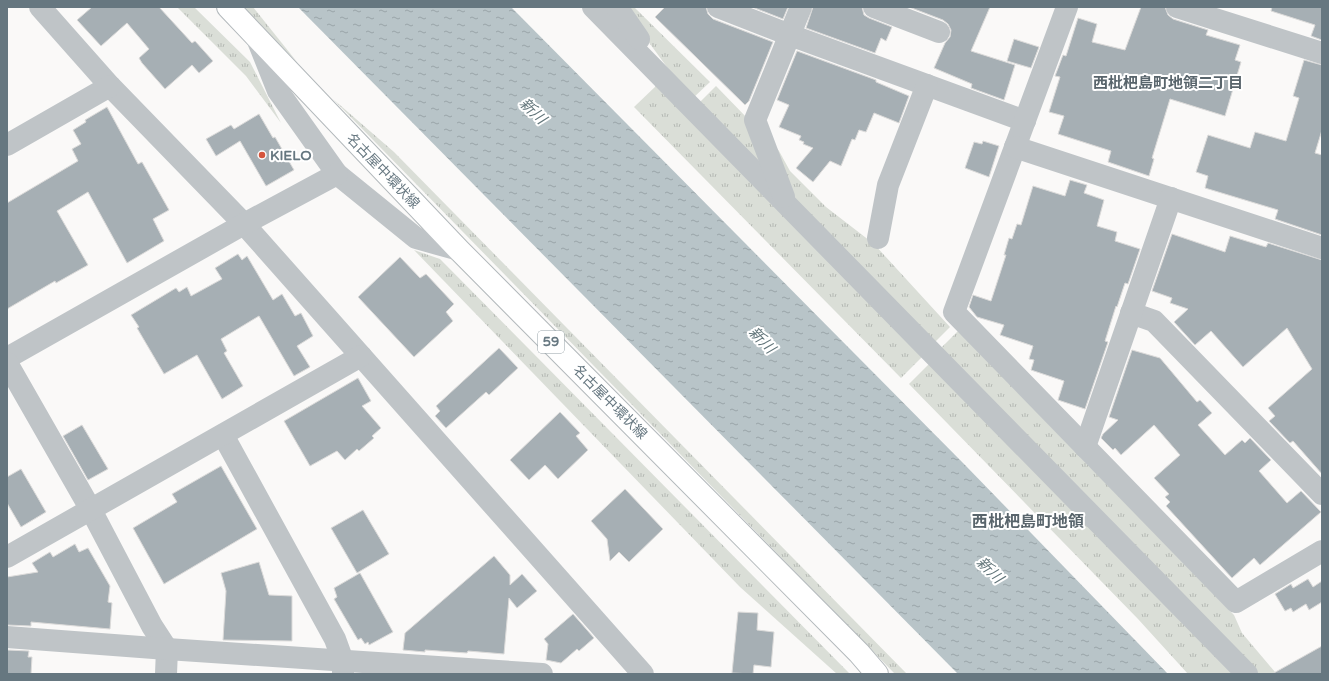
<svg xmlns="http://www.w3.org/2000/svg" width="1329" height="681" font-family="'Varela Round','Noto Sans JP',sans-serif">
	<defs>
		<pattern id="grass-tufts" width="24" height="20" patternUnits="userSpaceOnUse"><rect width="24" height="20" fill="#daded7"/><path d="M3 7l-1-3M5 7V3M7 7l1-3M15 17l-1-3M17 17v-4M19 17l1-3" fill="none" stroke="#b5b9b4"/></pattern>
		<pattern id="water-ripples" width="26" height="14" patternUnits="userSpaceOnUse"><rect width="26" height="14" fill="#b8c4c8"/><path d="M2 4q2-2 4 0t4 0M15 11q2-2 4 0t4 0" fill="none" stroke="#99a4a8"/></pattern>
	</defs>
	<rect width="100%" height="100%" fill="#faf9f8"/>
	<g fill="url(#grass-tufts)">
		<path d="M177 7H194L250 62 281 123 246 76Z"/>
		<path d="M243 7H253L297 62Z"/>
		<path d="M623 7H634L710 82 692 99 683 89Z"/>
		<path d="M657 85 924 355 901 378 634 107Z"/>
		<path d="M716 86 749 120 774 180 698 104Z"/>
		<path d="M333 99 394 152 907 674H895Z"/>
		<path d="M761 129 779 151 790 171 826 207 874 244 950 327 934 343 792 196Z"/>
		<path d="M414 250 440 259 850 674H837L740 587Z"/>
		<path d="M958 331 1234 615 1242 633 1275 672 1273 674H1257L940 349Z"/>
		<path d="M931 362 1235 674H1188L1138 619 909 384Z"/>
	</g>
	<path fill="url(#water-ripples)" d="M298 7H511L965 465 1168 674H958Z"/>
	<g fill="#a6afb4" stroke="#dcdbda">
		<path d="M92 7H159L192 43 195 41 213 61 199 73 192 65 165 89 142 63 139 58 149 49 127 23 101 46 77 20Z"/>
		<path d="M665 7H706L708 14 713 19 773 42 749 101 745 105 655 17Z"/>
		<path d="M752 7H788L783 19Z"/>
		<path d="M813 7H862L864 15 869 18 892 27 886 41 881 38 875 53 806 28Z"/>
		<path d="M909 7H990L971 51 1015 65 1004 100 971 88 972 84 934 68 945 43 950 37 951 30 948 24 943 20Z"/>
		<path d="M1141 7H1165L1168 15 1173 19 1208 30 1206 35 1240 45 1235 60 1241 62 1225 116 1170 99 1152 158 1154 159 1149 176 1108 162 1111 151 1058 134 1064 116 1049 112 1060 77 1055 76 1063 55 1066 56 1078 18 1097 24 1092 42 1125 50Z"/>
		<path d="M1272 7H1322V40L1311 36 1315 25 1271 11Z"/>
		<path d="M1014 39 1039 47 1031 68 1007 61Z"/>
		<path d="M797 51 876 80V82L909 96 899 123 874 113 866 132 859 130 855 140 852 139 841 166 830 161 813 182 796 168 813 148 803 144 804 142 799 140 801 136 779 127 789 105 777 100Z"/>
		<path d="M1304 60 1322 65V130L1315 153 1322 155V235L1275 219 1278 210 1205 188 1208 176 1196 172 1208 135 1250 148 1255 132 1286 141 1299 98 1293 96Z"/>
		<path d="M107 107 138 164 142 162 169 210 153 219 164 241 127 263 88 192 57 211 88 265 56 283 55 281 7 309V203L78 161 72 149 81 144 73 130 86 122 85 120Z"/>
		<path d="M259 114 273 138 275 137 294 170 266 186 240 141 216 156 206 139 231 125 234 129Z"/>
		<path d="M983 141 999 146 989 177 965 168 974 142 982 144Z"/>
		<path d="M1070 180 1087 185 1084 193 1104 200 1097 226 1117 232 1115 241 1140 249 1128 284 1125 283 1117 307 1116 306 1105 341 1108 342 1085 409 1058 400 1064 381 1031 370 1034 360 1029 359 1033 346 1000 335 1004 325 977 317 969 307 973 295 991 301 1006 255H1004L1009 238 1012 239 1017 224 1021 225 1033 186 1065 196Z"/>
		<path d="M1172 234 1225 252 1230 236 1266 247 1268 243 1322 260V474L1293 441 1290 443 1269 421 1275 416 1268 408 1312 369 1287 328 1243 367 1211 331 1195 345 1174 322 1188 309 1170 303 1172 298 1152 291Z"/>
		<path d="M238 254 242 260 247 256 273 300 282 294 295 316 301 313 313 336 297 346 310 367 294 376 259 316 221 339 227 351 224 353 243 386 222 399 197 355 164 374 137 328 139 327 131 315 176 288 179 292 187 287 191 296 222 279 215 268Z"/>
		<path d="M400 257 420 278 426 274 454 304 446 312 453 321 414 357 358 297Z"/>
		<path d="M499 348 518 368 489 395 486 392 446 428 435 416 440 411 436 406Z"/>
		<path d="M1132 350 1160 358 1197 402 1200 400 1212 413 1198 425 1225 455 1242 440 1245 443 1250 438 1271 460 1259 471 1287 503 1301 491 1321 512 1260 565 1254 558 1232 578 1166 506 1170 502 1165 497 1169 494 1154 478 1180 455 1154 425 1121 455 1115 448 1113 450 1101 438 1103 434 1118 420 1109 417Z"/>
		<path d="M358 378 371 401 362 406 381 428 372 436 374 438 359 451 357 449 345 460 337 451 310 466 284 421Z"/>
		<path d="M560 412 580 433 576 436 588 450 558 479 545 465 529 480 510 460Z"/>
		<path d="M82 425 108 469 88 480 63 436Z"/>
		<path d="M221 466 257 529 164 584 133 528 177 502 172 494Z"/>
		<path d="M21 469 46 512 21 527 7 503V477Z"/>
		<path d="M625 489 663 529 629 562 619 552 610 561 607 539 591 521Z"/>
		<path d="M363 510 389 554 357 573 331 528Z"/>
		<path d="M75 544 79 552 88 548 110 586 108 602 112 603 110 629 31 622V626L7 625V577L38 572 32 563 50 552 53 557Z"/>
		<path d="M494 556 510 575V585L522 574 537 591 517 608 509 598 504 654 468 651 467 653 425 650V652L403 650 405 633Z"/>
		<path d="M259 562 269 595 292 596V641L223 640 226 591 221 573Z"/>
		<path d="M360 573 393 632 369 645 368 642 365 644 361 638 358 640 334 599 337 597 334 588Z"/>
		<path d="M1308 579 1313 587 1322 581V602L1309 610 1306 604 1293 612 1291 608 1285 611 1275 594 1291 584 1293 588Z"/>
		<path d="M738 612 758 613 757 630 774 632 771 667 754 665 753 674 732 673Z"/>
		<path d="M573 614 594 638 579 651 577 649 561 663 546 660 548 644 544 639Z"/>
		<path d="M1322 646V674H1272Z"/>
		<path d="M7 650 29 651 28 657H32L31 674H7Z"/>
	</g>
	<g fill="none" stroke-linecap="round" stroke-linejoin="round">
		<defs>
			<path id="major" d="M228 7 459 250 859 653 877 674"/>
		</defs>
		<use href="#major" stroke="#b3b9bc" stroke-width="24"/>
		<g stroke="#bfc4c7" stroke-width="22">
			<path d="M40 7 110 86 244 224 643 674"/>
			<path d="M593 7 1247 674"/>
			<path d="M617 7 639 39"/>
			<path d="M718 7 790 35 1025 121"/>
			<path d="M874 7 939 32"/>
			<path d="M1067 7 954 312 1236 602 1322 551"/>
			<path d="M1177 7 1322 53"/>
			<path d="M256 36 278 91 337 174 416 238 459 250"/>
			<path d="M7 145 110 86"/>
			<path d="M1015 147 1322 248"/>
			<path d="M784 197 755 120 801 7"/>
			<path d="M878 238 888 185 927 85"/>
			<path d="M1131 313 1154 321 1322 494"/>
			<path d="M7 358 244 224 337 174"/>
			<path d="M7 363 91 510 152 626 167 649 166 674"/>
			<path d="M223 435 335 639 343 661V673"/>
			<path d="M1085 447 1171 198"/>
			<path d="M7 557 361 356"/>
			<path d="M7 637 167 649 542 674"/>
		</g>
		<use href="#major" stroke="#fff" stroke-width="22"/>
	</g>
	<circle fill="#d5553d" stroke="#fff" stroke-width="1.5" cx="262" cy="155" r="4"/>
	<g text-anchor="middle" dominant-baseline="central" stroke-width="4" stroke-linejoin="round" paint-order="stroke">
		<rect fill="#fff" stroke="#94a0a6" stroke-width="1" x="538" y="331" width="26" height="22" rx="3"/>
		<g font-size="13" font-weight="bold" fill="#667780">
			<text x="551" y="342">59</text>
		</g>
		<g font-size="14" font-weight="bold" fill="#667780" stroke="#fff" text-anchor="start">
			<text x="270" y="155">KIELO</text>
		</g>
		<g font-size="14" fill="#667780" stroke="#fff">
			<text transform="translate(383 171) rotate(46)">名古屋中環状線</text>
			<text transform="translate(610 402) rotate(45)">名古屋中環状線</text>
		</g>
		<g font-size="15" font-weight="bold" fill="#59656c" stroke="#fff">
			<text x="1168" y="83">西枇杷島町地領二丁目</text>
		</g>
		<g font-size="15" font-style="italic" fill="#62757a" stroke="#fff">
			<text transform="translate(533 111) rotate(44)">新川</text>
			<text transform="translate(762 340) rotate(46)">新川</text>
			<text transform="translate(990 570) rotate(45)">新川</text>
		</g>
		<g font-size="16" font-weight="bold" fill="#59656c" stroke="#fff">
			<text x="1028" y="522">西枇杷島町地領</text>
		</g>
	</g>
	<rect width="1329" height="681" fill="none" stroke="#667780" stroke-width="16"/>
</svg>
